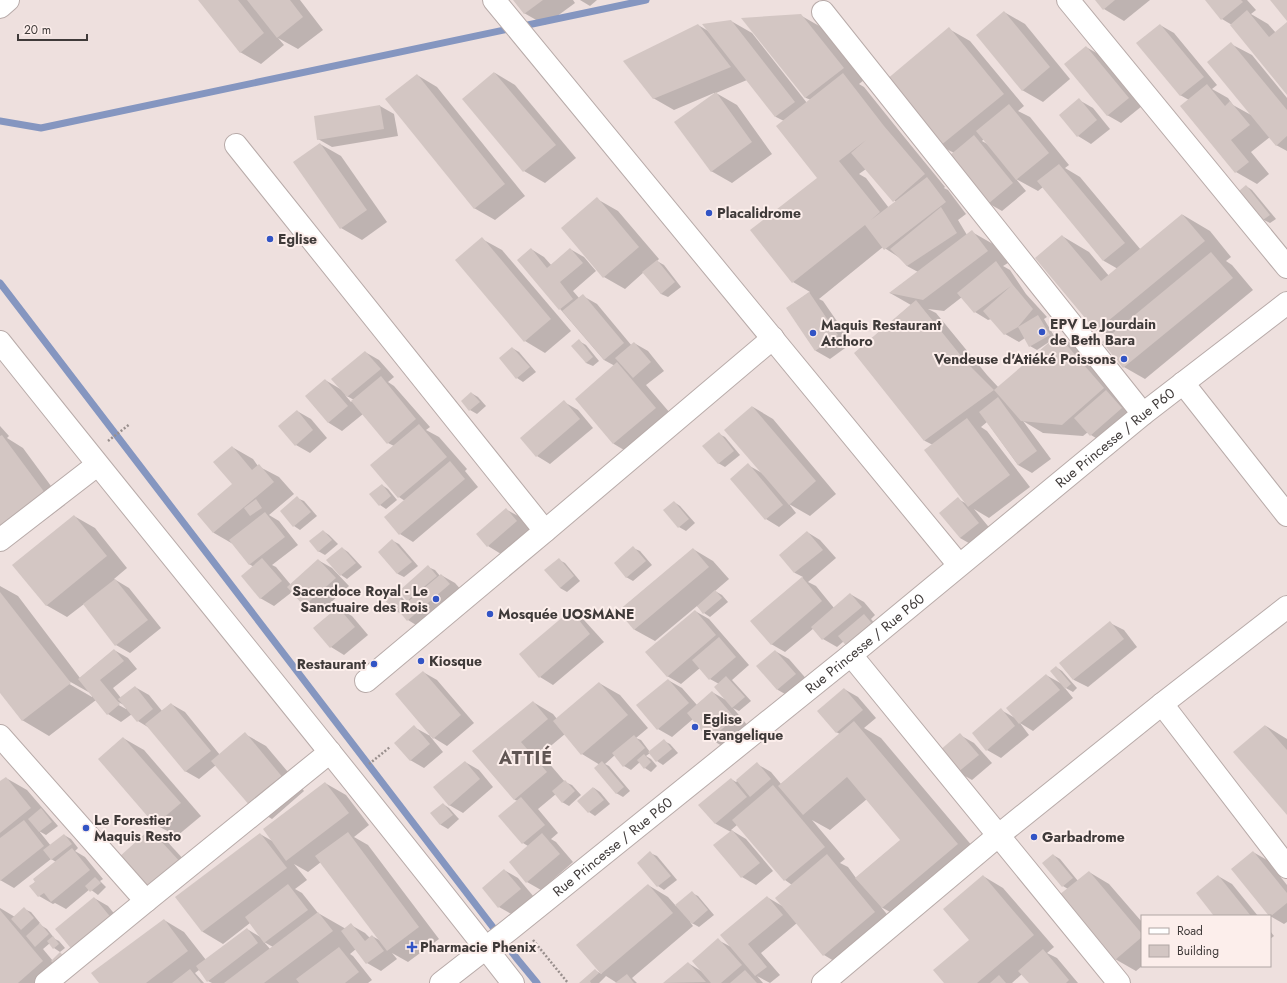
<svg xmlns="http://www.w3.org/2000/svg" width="1287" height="983" font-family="Jost,sans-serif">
	<rect width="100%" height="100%" fill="#eee0de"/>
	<g fill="#0003" fill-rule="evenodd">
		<path d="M199 0H300L323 30 298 49 278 38 284 45 261 64 240 52Z"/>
		<path d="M515 0H573L575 3 545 25 524 13Z"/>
		<path d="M580 0H597L590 6Z"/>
		<path d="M1096 0H1150L1124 21 1104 9Z"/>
		<path d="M1206 0H1247L1256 10 1251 14 1268 24 1276 33 1287 23V93L1232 25 1222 19Z"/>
		<path d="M1004 12 1025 24 1070 79 1043 102 1022 90Z"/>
		<path d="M800 15 821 27 864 80 859 84 864 87 905 138 945 187 944 188 948 190 966 214 958 220 967 235 972 232 993 244 1008 263 1003 266 1010 270 1026 294 1047 317 1044 319 1056 339 1059 336 1079 348 1135 416 1104 443 1091 435 1088 432 1083 436 1043 433 1023 421 1051 459 1032 473 1018 465 987 422 981 427 987 431 1030 487 989 518 974 509 992 531 974 546 960 538 958 499 967 504 933 445 925 441 855 353 911 305 890 293 918 272 907 266 900 258 883 247 819 299 823 301 852 343 830 359 816 351 787 308 810 292 793 282 818 178 784 121 776 117 747 80 716 93 737 105 772 154 732 183 711 171 714 93 674 110 653 98 698 25 710 32 731 21 752 33 807 103 811 100 806 98 743 19ZM866 169 896 202 889 208 866 178 859 174ZM962 297 975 312 988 320 991 319 1005 334 1019 342 1025 338 1030 346 1037 350 1052 340 999 388 987 375 936 313 928 309 944 311Z"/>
		<path d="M1160 25 1174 33 1217 85 1212 89 1228 98 1233 105 1251 115 1231 44 1252 55 1287 98V151L1276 145 1270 137 1251 152 1269 174 1257 184 1236 172 1189 100 1180 95Z"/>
		<path d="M949 29 970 41 1024 106 1018 111 1030 117 1069 165 1065 168 1080 177 1141 250 1183 215 1210 231 1231 257 1226 261 1232 265 1253 290 1145 379 1124 367 1109 337 1097 330 1062 236 1089 252 1109 276 1118 269 1104 261 1043 187 1038 191 1016 179 1026 191 1002 211 988 203 954 153 941 146ZM984 139 989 145 982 141Z"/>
		<path d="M1086 47 1100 55 1142 106 1121 123 1107 115Z"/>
		<path d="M495 73 515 85 576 158 545 183 524 171 463 99Z"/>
		<path d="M417 75 437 87 525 196 495 220 474 208Z"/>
		<path d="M1079 100 1093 108 1110 129 1091 144 1078 136 1060 115Z"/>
		<path d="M380 106 394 114 398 136 332 147 318 139 315 117Z"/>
		<path d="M320 144 341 156 387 222 362 240 341 228 295 162Z"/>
		<path d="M1246 186 1252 190 1276 219 1270 223 1264 220 1240 191Z"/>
		<path d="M597 199 618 211 659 259 657 261 664 265 681 287 668 297 661 294 644 272 625 289 604 277Z"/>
		<path d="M482 239 502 250 571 331 545 353 525 341Z"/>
		<path d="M531 249 544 257 552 266 570 249 584 257 596 271 573 291 579 298 583 296 597 304 632 346 634 343 648 351 664 371 646 385 676 420 634 456 614 444 576 399 615 366 604 360 518 260Z"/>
		<path d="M579 341 586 345 599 361 593 366 586 363Z"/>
		<path d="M512 348 519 352 536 372 523 382 517 378 500 358Z"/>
		<path d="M365 352 379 360 394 377 388 382 394 386 430 427 426 430 439 437 467 469 465 471 478 487 413 542 400 534 405 501 399 497 372 465 394 446 388 443 363 414 342 431 329 423 307 397 325 380 342 390ZM345 395 354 400 351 402Z"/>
		<path d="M471 393 478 397 486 406 477 414 470 410Z"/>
		<path d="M564 402 578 410 593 428 550 464 537 456Z"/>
		<path d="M753 407 773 419 836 494 810 516 789 504 796 513 779 527 766 519 748 465 762 473Z"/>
		<path d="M297 411 311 419 327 438 310 453 296 445Z"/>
		<path d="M0 426 9 436 7 438 23 448 65 505 7 548 0 544Z"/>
		<path d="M719 434 725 437 740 455 725 467 718 463Z"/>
		<path d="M232 447 253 459 258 466 279 477 294 494 269 515 279 521 298 545 272 565 276 567 291 585 318 560 332 568 349 586 319 613 305 606 292 592 274 606 260 598 254 567 249 564 233 544 214 533 199 514 234 485Z"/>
		<path d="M382 485 388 489 397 500 386 509 380 505 371 494Z"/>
		<path d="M297 498 304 501 317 516 300 530 294 526Z"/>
		<path d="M674 502 680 506 695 523 686 531 679 527Z"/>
		<path d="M507 510 520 517 530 529 501 554 488 546Z"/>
		<path d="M74 516 95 528 127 568 114 579 129 588 161 628 130 653 116 645 84 604 67 617 46 605Z"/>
		<path d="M323 531 329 535 338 544 325 555 318 551Z"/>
		<path d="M807 532 820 540 836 558 808 582 816 586 834 608 850 594 864 602 875 615 871 619 881 631 844 641 837 647 823 639 814 628 785 652 771 644 751 621 803 577 795 573 780 555Z"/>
		<path d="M393 541 399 544 418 566 404 577 398 574 379 552Z"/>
		<path d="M342 548 348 552 362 567 347 579 341 575Z"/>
		<path d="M633 548 640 551 652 565 633 581 626 577Z"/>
		<path d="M693 549 713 561 729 579 715 591 722 595 728 602 710 617 704 613 697 606 655 641 635 630 619 611Z"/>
		<path d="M559 560 565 563 580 581 567 592 560 588Z"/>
		<path d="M428 567 435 570 440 576 441 575 455 583 463 592 421 628 408 620 403 614 395 611 394 592 401 596 407 604 410 601 408 600Z"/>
		<path d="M0 586 18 596 80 678 114 650 128 658 137 669 113 688 121 698 135 687 149 695 162 711 171 704 185 712 220 755 245 734 266 746 304 791 272 819 252 807 216 765 199 779 185 771 151 729 138 721 132 714 121 722 108 714 96 700 49 736 22 720 0 691ZM67 680 92 694V697L66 682ZM116 701 126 706V709L115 703Z"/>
		<path d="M338 608 352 616 368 635 344 655 331 647 314 628Z"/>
		<path d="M695 611 709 619 749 665 732 680 751 701 739 711 733 708 748 726 724 747 710 739 693 719 672 737 658 729 668 680 682 688 697 705 712 692 726 700 719 684 710 679 700 668 681 684 667 676Z"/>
		<path d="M571 612 584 620 604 642 553 685 540 677Z"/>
		<path d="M1110 623 1124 630 1137 647 1088 687 1074 680 1060 663Z"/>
		<path d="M775 651 789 659 809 682 792 698 778 690 758 666Z"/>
		<path d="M1056 667 1062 671 1077 688 1073 692 1064 687 1073 698 1033 731 1020 723 1029 735 1001 758 987 750 1001 710 1015 718 1046 675 1062 684Z"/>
		<path d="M423 672 437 680 474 723 447 746 429 735 443 752 424 768 410 760 414 727 432 737Z"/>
		<path d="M599 683 620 695 648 728 636 738 641 740 650 752 664 741 670 744 678 753 663 765 657 761 650 753 646 756 651 759 657 766 651 772 645 768 640 762 631 770 624 766 615 755 605 764 609 766 630 791 623 797 616 793 600 765 582 754 565 734 541 754 565 782 572 785 581 795 569 806 562 802 556 794 538 809 558 833 551 839 556 842 573 862 541 890 527 882 528 846 523 843 500 816 518 801 515 800 474 752 533 702 553 714 557 719Z"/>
		<path d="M844 689 858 697 876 718 864 728 881 738 984 860 910 923 881 907 895 924 844 967 824 955 797 923 761 953 780 975 770 983 757 976 763 983H664L688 963 701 971 718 940 733 948 767 897 782 906 792 885 785 880 737 825 731 830 746 839 773 871 756 885 742 877 715 846 731 832 716 824 700 805 731 779 736 782 757 764 771 772 781 784 840 734 836 732ZM867 799 901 840 856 878 848 867 840 863 845 859 812 820 830 830Z"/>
		<path d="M1266 726 1287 739V813Z"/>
		<path d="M960 735 974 743 992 763 972 780 958 772Z"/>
		<path d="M123 738 144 750 201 816 177 836 156 825 99 759Z"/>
		<path d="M465 762 479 770 493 787 463 813 449 805Z"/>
		<path d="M6 778 27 790 58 826 46 835 39 831 51 846 64 835 71 839 78 848 75 851 85 857 103 879 100 881 106 887 98 895 90 889 66 909 55 903 53 904 39 896 31 886 56 862 51 859 14 888 0 880V783Z"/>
		<path d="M325 783 346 795 369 825 354 837 368 845 439 939 408 962 392 953 397 959 381 971 367 963 356 949 350 954 353 956 372 980 368 983H212L208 981 199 970 195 973 204 983H100L164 920 184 932 206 960 247 929 262 938 250 923 223 944 203 932 177 897 260 834 274 842ZM321 862 381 941 372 936 370 938 365 933 351 925 346 929 318 913 302 893 295 889 307 880 294 864 308 872ZM264 942 273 947 270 949Z"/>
		<path d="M594 788 600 792 610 804 595 816 589 812 579 801Z"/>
		<path d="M443 804 449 808 459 819 448 829 441 825 432 814Z"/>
		<path d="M150 830 164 838 195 872 151 892Z"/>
		<path d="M1253 852 1267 860 1287 885V922L1284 924 1270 916 1232 869Z"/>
		<path d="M650 853 657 856 677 880 664 890 658 886Z"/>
		<path d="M1053 855 1060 859 1078 881 1089 872 1109 884 1142 922V966L1136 971 1115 959 1068 889 1063 886 1043 863Z"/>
		<path d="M504 870 518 878 534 897 513 915 499 907 483 888Z"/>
		<path d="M983 876 1003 888 1054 947 1047 953 1057 958 1078 983H1030L1022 974 1012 983H946L970 940Z"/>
		<path d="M1218 876 1232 884 1258 916H1215Z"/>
		<path d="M648 885 668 897 676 906 692 893 698 896 714 915 699 927 690 922 693 926 632 978 637 983H617L606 976 599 983H581L596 971 602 974 577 945Z"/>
		<path d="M94 898 108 906 126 928 88 959Z"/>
		<path d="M0 908 15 917 24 909 31 912 40 923 39 924 47 929 55 939 59 941 65 948 60 952 54 948 50 943 43 949 53 961 60 954 67 957 52 983H0Z"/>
		<path d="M1270 931 1274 936 1270 939Z"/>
	</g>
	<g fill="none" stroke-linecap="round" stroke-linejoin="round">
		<g stroke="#8596c0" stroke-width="7">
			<path d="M0 121 41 128 646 0"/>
			<path d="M0 283 518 960 537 983"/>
		</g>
	</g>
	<g fill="#d3c6c3">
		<path d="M198 0H238L264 33 240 53Z"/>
		<path d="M247 0H290L303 17 277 38Z"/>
		<path d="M513 0H543L524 14Z"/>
		<path d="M1095 0H1115L1103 10Z"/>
		<path d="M1205 0H1241L1243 2 1221 20Z"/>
		<path d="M1270 0H1287V21Z"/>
		<path d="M1247 10 1269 37 1287 22V95L1230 25Z"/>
		<path d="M1004 11 1050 67 1022 91 976 35Z"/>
		<path d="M801 14 844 68 805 98 741 18Z"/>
		<path d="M731 20 795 102 775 117 702 24Z"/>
		<path d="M698 24 731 67 653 99 623 61Z"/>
		<path d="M1160 24 1204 77 1180 96 1136 43Z"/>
		<path d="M949 27 1004 94 940 146 886 80Z"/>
		<path d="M1231 42 1287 110V136L1276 146 1207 62Z"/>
		<path d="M1086 46 1129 98 1107 116 1064 64Z"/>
		<path d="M494 72 556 145 523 172 462 99Z"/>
		<path d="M843 73 884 126 925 174 893 202 851 153 866 140 839 161 880 212 871 220 927 177 946 202 884 250 865 225 792 283 750 230 817 178 776 126Z"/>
		<path d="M417 74 505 184 474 209 385 99Z"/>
		<path d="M1207 84 1225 106 1230 101 1250 125 1231 140 1249 162 1235 173 1180 106Z"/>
		<path d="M716 92 752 142 711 172 674 122Z"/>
		<path d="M1079 98 1097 120 1077 137 1059 115Z"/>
		<path d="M1009 104 1049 153 1016 180 976 131Z"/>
		<path d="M380 105 384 129 317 140 314 116Z"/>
		<path d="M974 135 1013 183 988 204 949 156Z"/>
		<path d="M320 143 367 210 340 229 293 162Z"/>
		<path d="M1059 164 1125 243 1103 261 1037 181Z"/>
		<path d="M1246 185 1270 215 1263 220 1239 191Z"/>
		<path d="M597 197 639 247 603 278 561 228Z"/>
		<path d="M941 207 957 233 907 266 890 249Z"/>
		<path d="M1182 214 1205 241 1096 331 1035 258 1062 235 1101 281Z"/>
		<path d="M972 230 988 251 923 300 889 293Z"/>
		<path d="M482 237 551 319 524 342 455 260Z"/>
		<path d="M531 248 547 268 570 248 583 263 560 282 573 299 559 310 517 260Z"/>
		<path d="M1211 252 1233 278 1123 368 1102 342Z"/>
		<path d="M657 260 675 282 661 294 642 272Z"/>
		<path d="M996 261 1013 285 1033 309 1018 327 1038 315 1050 335 1029 347 1018 327 1004 335 983 311 1011 286 974 313 957 293Z"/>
		<path d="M809 292 838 335 815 351 786 308Z"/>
		<path d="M583 294 624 343 604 360 562 311Z"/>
		<path d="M916 300 966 362 994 390 924 441 854 353Z"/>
		<path d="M1058 335 1104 388 1062 425 1021 421 994 390Z"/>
		<path d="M579 339 593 357 586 363 571 346Z"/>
		<path d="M634 342 651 362 633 378 615 358Z"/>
		<path d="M512 347 530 367 516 379 499 358Z"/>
		<path d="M365 351 381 369 347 397 331 379Z"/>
		<path d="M617 362 656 408 613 444 575 399Z"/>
		<path d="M381 376 416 419 387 444 351 401Z"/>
		<path d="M325 379 348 406 328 423 305 396Z"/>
		<path d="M1106 390 1122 408 1090 436 1074 418Z"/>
		<path d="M471 392 480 402 469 411 461 401Z"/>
		<path d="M998 397 1037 451 1018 465 979 412Z"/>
		<path d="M564 400 580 419 536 457 520 438Z"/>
		<path d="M752 406 816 481 789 505 724 430Z"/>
		<path d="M297 410 313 430 295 446 278 426Z"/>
		<path d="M967 418 1010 475 968 507 924 450Z"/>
		<path d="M419 424 447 457 398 498 370 465Z"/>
		<path d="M719 432 734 451 718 464 702 446Z"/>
		<path d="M2 435 45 493 0 526V436Z"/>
		<path d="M232 446 252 470 259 464 274 482 213 533 197 514 232 484 213 462Z"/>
		<path d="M450 461 465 479 399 535 384 517Z"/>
		<path d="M748 463 783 505 765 520 730 479Z"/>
		<path d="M382 484 391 496 379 506 369 494Z"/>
		<path d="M297 496 311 512 293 527 280 511Z"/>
		<path d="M958 497 979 523 960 538 939 513Z"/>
		<path d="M256 499 262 508 250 516 244 508Z"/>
		<path d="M674 501 689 519 678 528 663 510Z"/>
		<path d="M506 508 517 521 487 547 476 534Z"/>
		<path d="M265 512 285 537 249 565 229 540Z"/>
		<path d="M74 515 107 556 46 606 12 565Z"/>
		<path d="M323 530 332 540 318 552 309 541Z"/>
		<path d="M807 531 823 550 794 573 779 555Z"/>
		<path d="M392 539 412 562 397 574 378 552Z"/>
		<path d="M633 546 646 561 626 578 614 563Z"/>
		<path d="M342 547 356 563 340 576 326 560Z"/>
		<path d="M693 548 709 567 634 630 618 611Z"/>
		<path d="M262 558 282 581 260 599 241 576Z"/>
		<path d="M559 558 574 576 560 588 544 570Z"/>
		<path d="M318 559 336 578 304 606 287 587Z"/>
		<path d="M428 565 437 576 407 601 399 591Z"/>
		<path d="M441 574 450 584 407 621 398 610Z"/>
		<path d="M802 577 822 601 771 645 750 621Z"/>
		<path d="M115 579 148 620 115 646 83 604Z"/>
		<path d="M715 590 722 598 703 614 697 606Z"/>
		<path d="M394 591 405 604 395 612 384 599Z"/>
		<path d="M0 592 71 683 22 721 0 693Z"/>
		<path d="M850 593 862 607 822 640 811 627Z"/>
		<path d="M338 607 355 627 330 648 313 628Z"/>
		<path d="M571 610 590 634 539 678 519 654Z"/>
		<path d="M695 610 716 635 667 677 645 652Z"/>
		<path d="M864 614 875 627 849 649 838 636Z"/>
		<path d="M1110 621 1124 639 1073 680 1059 663Z"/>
		<path d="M719 637 736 657 709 680 692 660Z"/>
		<path d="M114 649 124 661 100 680 120 704 107 715 78 679Z"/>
		<path d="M775 650 796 674 777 690 756 666Z"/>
		<path d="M1056 666 1071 684 1065 689 1050 671Z"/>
		<path d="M423 671 461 715 433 739 395 694Z"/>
		<path d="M1046 674 1060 690 1019 724 1006 708Z"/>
		<path d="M726 676 745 697 732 708 714 687Z"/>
		<path d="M668 679 689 703 657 730 636 705Z"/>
		<path d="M599 682 628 715 581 755 553 721Z"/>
		<path d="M135 686 153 709 137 722 118 699Z"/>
		<path d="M844 688 863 710 836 733 817 711Z"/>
		<path d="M712 691 735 718 709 740 687 713Z"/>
		<path d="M533 701 548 719 521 742 547 772 514 800 472 751Z"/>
		<path d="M171 703 211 751 185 772 145 724Z"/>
		<path d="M1001 708 1015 726 986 751 972 733Z"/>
		<path d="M854 721 958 844 882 908 855 878 900 840 847 777 803 815 778 786Z"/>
		<path d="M414 725 430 744 410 761 394 743Z"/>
		<path d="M1265 725 1287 750V815L1233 752Z"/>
		<path d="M245 732 284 779 251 807 211 761Z"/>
		<path d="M960 733 979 755 957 773 939 751Z"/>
		<path d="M634 735 645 748 623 767 612 753Z"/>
		<path d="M123 737 181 803 155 825 98 759Z"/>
		<path d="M664 739 672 749 656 762 648 752Z"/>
		<path d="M644 754 651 762 644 769 637 760Z"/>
		<path d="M465 761 480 779 449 806 433 787Z"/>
		<path d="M602 761 624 787 616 794 594 768Z"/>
		<path d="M757 762 771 779 750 797 736 780Z"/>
		<path d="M6 777 31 808 0 833V781Z"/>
		<path d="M731 778 747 797 715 824 698 805Z"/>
		<path d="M565 780 575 791 562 803 552 791Z"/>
		<path d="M325 782 349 813 286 861 263 829Z"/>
		<path d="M773 785 825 847 784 881 732 820Z"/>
		<path d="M593 787 604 800 588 813 577 801Z"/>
		<path d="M521 797 545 825 522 844 498 816Z"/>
		<path d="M443 803 453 815 440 825 430 813Z"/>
		<path d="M41 808 52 822 39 832 28 819Z"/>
		<path d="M24 820 44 846 0 881V838Z"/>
		<path d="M150 829 182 864 150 892 118 858Z"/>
		<path d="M732 830 760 863 741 878 713 845Z"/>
		<path d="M348 832 419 927 387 951 315 856Z"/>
		<path d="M260 833 287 868 202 932 175 897Z"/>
		<path d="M542 833 560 854 526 883 509 862Z"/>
		<path d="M64 834 72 844 51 860 43 850Z"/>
		<path d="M72 848 90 870 51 902 44 893 38 897 29 886 35 882 33 879Z"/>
		<path d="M650 851 671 876 657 887 637 863Z"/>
		<path d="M1253 851 1287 893V903L1271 916H1269L1231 869Z"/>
		<path d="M827 854 875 912 823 956 775 898Z"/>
		<path d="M1053 854 1073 878 1062 887 1042 863Z"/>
		<path d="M504 869 521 889 498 908 482 888Z"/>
		<path d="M1089 871 1142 934V937L1115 960 1059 895Z"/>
		<path d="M983 875 1034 935 977 983H944L933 970 969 940 943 909Z"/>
		<path d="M1218 875 1251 916H1214L1196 893Z"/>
		<path d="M95 877 101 883 90 892 85 886Z"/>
		<path d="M288 884 308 910 264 943 245 917Z"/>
		<path d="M648 884 673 913 601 974 576 945Z"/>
		<path d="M692 891 708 910 692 924 675 905Z"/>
		<path d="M767 896 783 915 748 944 767 967 755 976 720 935Z"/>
		<path d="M94 897 113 920 74 952 55 929Z"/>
		<path d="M24 907 34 918 21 930 11 919Z"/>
		<path d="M0 910 43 961 18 983H0Z"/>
		<path d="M318 912 333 931 264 983H224Z"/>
		<path d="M164 919 188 951 146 983H99L91 973Z"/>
		<path d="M40 923 49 934 35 947 26 936Z"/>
		<path d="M351 923 365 941 372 935 384 951 366 964 341 931Z"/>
		<path d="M247 928 258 943 207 982 196 966Z"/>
		<path d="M53 936 59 944 53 949 47 941Z"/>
		<path d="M718 938 742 965 721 983H711L692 961Z"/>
		<path d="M339 947 359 972 345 983H299L296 979Z"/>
		<path d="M1043 949 1069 980 1066 983H1029L1018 971Z"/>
		<path d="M60 952 65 958 56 967 51 961Z"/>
		<path d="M688 962 706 982 663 983Z"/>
		<path d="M190 969 201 983H172Z"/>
		<path d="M595 969 599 973 590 981 591 983H579Z"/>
		<path d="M745 970 757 983H730Z"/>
		<path d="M627 974 634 983H615Z"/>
		<path d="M999 975 1006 983H990Z"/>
	</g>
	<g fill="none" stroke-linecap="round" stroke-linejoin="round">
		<defs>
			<g id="minor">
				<path d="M494 0 959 565"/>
				<path d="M1068 0 1287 267"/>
				<path d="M0 7 8 0"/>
				<path d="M823 12 1143 414"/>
				<path d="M236 145 545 531"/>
				<path d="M0 342C170 556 345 767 513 983"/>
				<path d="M1183 383 1287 515"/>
				<path d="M0 540 97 465"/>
				<path d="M851 655 1119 983"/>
				<path d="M366 681 545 531 773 338"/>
				<path d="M1162 704 1287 867"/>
				<path d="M0 736 146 901"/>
				<path d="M46 983 146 901 330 752"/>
				<path id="s1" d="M441 983 509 930 851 655 1143 414 1287 303"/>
				<path d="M823 983 999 835 1162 704 1287 607"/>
			</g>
		</defs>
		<use href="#minor" stroke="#b8aba9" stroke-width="24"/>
		<g stroke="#998f8d" stroke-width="2.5" stroke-dasharray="2 2" stroke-linecap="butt">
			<path d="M108 441 130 424"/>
			<path d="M369 764 390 747"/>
			<path d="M533 940 568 983"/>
		</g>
		<use href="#minor" stroke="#fff" stroke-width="22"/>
	</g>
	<g fill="#3254c5" stroke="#fceeeb" stroke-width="1.5">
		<circle cx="709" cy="213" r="4"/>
		<circle cx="270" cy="239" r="4"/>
		<circle cx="1042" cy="332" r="4"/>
		<circle cx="813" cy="333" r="4"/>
		<circle cx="1124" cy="359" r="4"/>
		<circle cx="436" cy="599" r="4"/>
		<circle cx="490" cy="614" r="4"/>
		<circle cx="421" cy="661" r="4"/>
		<circle cx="374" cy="664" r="4"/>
		<circle cx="695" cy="727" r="4"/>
		<circle cx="86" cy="828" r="4"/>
		<circle cx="1034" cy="837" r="4"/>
		<path d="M410 941h4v4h4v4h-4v4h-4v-4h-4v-4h4z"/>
	</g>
	<g text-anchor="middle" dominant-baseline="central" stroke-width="4" stroke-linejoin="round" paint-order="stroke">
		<g font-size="14" font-weight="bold" fill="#3f3a39" stroke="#fceeeb" text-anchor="start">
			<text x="717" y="213">Placalidrome</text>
			<text x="278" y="239">Eglise</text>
			<text x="1050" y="324">EPV Le Jourdain<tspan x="1050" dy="16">de Beth Bara</tspan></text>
			<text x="821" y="325">Maquis Restaurant<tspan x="821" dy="16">Atchoro</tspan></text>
			<text x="1116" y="359" text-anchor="end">Vendeuse d'Atiéké Poissons</text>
			<text x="428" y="591" text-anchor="end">Sacerdoce Royal - Le<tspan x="428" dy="16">Sanctuaire des Rois</tspan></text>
			<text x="498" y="614">Mosquée UOSMANE</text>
			<text x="429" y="661">Kiosque</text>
			<text x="366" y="664" text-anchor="end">Restaurant</text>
			<text x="703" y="719">Eglise<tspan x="703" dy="16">Evangelique</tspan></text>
			<text x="94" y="820">Le Forestier<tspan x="94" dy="16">Maquis Resto</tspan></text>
			<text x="1042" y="837">Garbadrome</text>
			<text x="420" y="947">Pharmacie Phenix</text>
		</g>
		<g font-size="14" fill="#3f3a39" stroke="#fceeeb">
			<text stroke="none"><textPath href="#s1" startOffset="867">Rue Princesse / Rue P60</textPath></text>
			<text stroke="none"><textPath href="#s1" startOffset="543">Rue Princesse / Rue P60</textPath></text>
			<text stroke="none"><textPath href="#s1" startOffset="219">Rue Princesse / Rue P60</textPath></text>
		</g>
		<g font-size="18" font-weight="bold" letter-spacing="1" fill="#605553" stroke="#fceeeb">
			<text x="526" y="758">ATTIÉ</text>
		</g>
	</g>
	<rect x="1141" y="915" width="130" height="52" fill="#fceeeb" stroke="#b0a6a4"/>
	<rect x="1149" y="928" width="20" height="6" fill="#ffffff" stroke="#b0a6a4"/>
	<text x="1177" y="935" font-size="12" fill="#3f3a39">Road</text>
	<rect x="1149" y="945" width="20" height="12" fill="#d3c6c3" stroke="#b0a6a4"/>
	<text x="1177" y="955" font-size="12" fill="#3f3a39">Building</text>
	<path d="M18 34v6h69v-6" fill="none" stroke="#3f3a39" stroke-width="2"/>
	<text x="24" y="34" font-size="12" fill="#3f3a39" stroke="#fceeeb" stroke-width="3" paint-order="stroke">20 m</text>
</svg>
